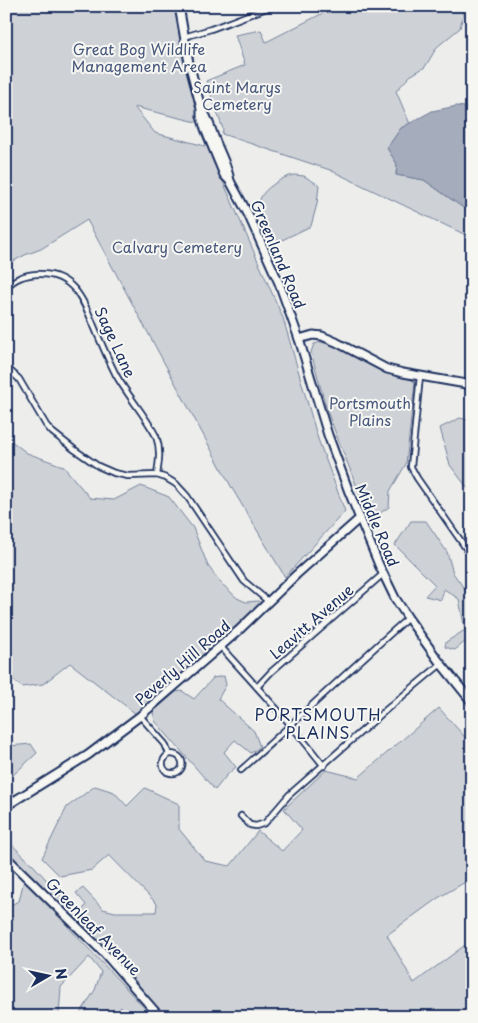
<svg xmlns="http://www.w3.org/2000/svg" width="478" height="1023" font-family="'Playpen Sans',sans-serif">
	<rect width="100%" height="100%" fill="#edeeec"/>
	<filter id="ink" filterUnits="userSpaceOnUse"><feTurbulence type="fractalNoise" baseFrequency=".02" numOctaves="2"/><feDisplacementMap in="SourceGraphic" scale="10" xChannelSelector="R" yChannelSelector="G"/><feConvolveMatrix kernelMatrix="1 2 1 2 8 2 1 2 1" color-interpolation-filters="sRGB"/></filter>
	<g filter="url(#ink)">
		<g fill="#ced2d7" stroke="#74809a">
			<path d="M6 6H182L191 70 205 124 134 107 155 133 209 147 211 151 210 152 283 318 318 439 345 511 285 577 233 490 87 220 41 249 25 255 6 265Z"/>
			<path d="M360 6H465L460 28 437 47 425 67 410 76 396 91 410 124 401 128 387 148 397 164 396 175 424 180 472 214V238L330 170 222 134 223 129 206 81 245 65 235 35 261 30 266 42 331 9 359 7Z"/>
			<path d="M295 175 304 176 319 185 317 204 311 226 278 242C262 223 246 202 274 184 281 179 287 176 295 175Z"/>
			<path d="M321 342C344 347 363 363 385 372 395 377 406 376 415 382L406 464 390 491 389 507 370 520 327 411 311 352 314 344Z"/>
			<path d="M460 418 472 421V494L450 465 440 428Z"/>
			<path d="M6 437 27 453 63 466 90 498 114 500 141 486 169 497 193 528 208 566 221 583 237 598 246 602 258 601 261 603 237 628 136 714 70 663 43 684 22 687 6 675Z"/>
			<path d="M411 521H426L447 552 453 573 472 599V636L455 650 445 647 446 642 465 630 459 599 444 589 441 600 425 596 435 585 395 545Z"/>
			<path d="M224 676 226 685 218 699 254 731 260 747 251 753 235 740 224 752 236 767 227 775 215 790 155 721 153 712 176 692 182 691 194 699 213 678Z"/>
			<path d="M439 708 472 745V878L438 898 387 935 414 983 472 940V1017H165L87 931 6 853V839L34 866 79 916 86 905 76 893 83 888 103 909 115 912H156L157 904 109 855 92 870 60 876 42 858 67 807 95 786 114 792 127 806 145 788 179 804V829L205 861 230 866 258 831 282 851 302 830 284 809 326 770 358 778Z"/>
			<path d="M6 744 9 746 31 744 37 753 13 775 6 770Z"/>
			<path d="M24 880 153 1017H129L121 1007 108 1017H78L95 990 101 972 89 957 61 987 59 1015 60 1017H6V907L19 901Z"/>
		</g>
		<path fill="#a5acbc" stroke="#6e7a96" d="M457 106 472 108V214L424 180 396 175 397 164 387 148 401 128 432 111Z"/>
		<g fill="none" stroke-linecap="round" stroke-linejoin="round">
			<defs>
				<g id="street">
					<path d="M184 37 211 29 272 6"/>
					<path d="M6 287C16 278 24 275 37 274 72 272 83 299 94 326 101 343 108 359 116 375 128 396 145 415 156 436 161 450 159 461 157 475"/>
					<path d="M6 367 19 379 46 425 52 432 75 450 98 466 114 473 128 476 157 475 166 478 176 484 187 496 244 581 269 602"/>
					<path d="M420 376 411 467 417 478 472 557"/>
					<path d="M220 646 291 725 324 766"/>
					<path d="M257 687 271 672 383 574"/>
					<path d="M140 716 165 744 169 754C189 753 185 779 167 772 160 766 162 759 169 754"/>
					<path d="M241 770C297 720 351 668 408 618"/>
					<path d="M241 816 250 825 256 826 265 823 289 795 387 709 441 664"/>
				</g>
				<g id="secondary">
					<path d="M179 6 189 63 201 108V116L205 129 224 175 230 181 248 214 279 283 299 339 328 435 349 492 379 565 395 598 408 618 438 660 472 702"/>
					<path d="M201 108C209 118 211 130 216 142 221 155 228 167 230 181"/>
					<path d="M299 339 313 335 322 336 336 342 387 369 403 373 472 385"/>
					<path d="M6 806 88 755 140 716 238 631 297 574 360 518"/>
					<path d="M6 857 104 953 160 1017"/>
				</g>
			</defs>
			<use href="#street" stroke="#1b2f5e" stroke-width="8"/>
			<use href="#secondary" stroke="#1b2f5e" stroke-width="11"/>
			<use href="#street" stroke="#f6f6f2" stroke-width="4.5"/>
			<use href="#secondary" stroke="#f6f6f2" stroke-width="7"/>
		</g>
	</g>
	<g text-anchor="middle" dominant-baseline="central" stroke-width="4" stroke-linejoin="round" paint-order="stroke">
		<g font-size="15" fill="#48587c" stroke="#f6f6f2">
			<text x="139" y="48">Great Bog Wildlife<tspan x="139" dy="17">Management Area</tspan></text>
			<text x="237" y="86">Saint Marys<tspan x="237" dy="17">Cemetery</tspan></text>
			<text x="177" y="246">Calvary Cemetery</text>
			<text x="370" y="402">Portsmouth<tspan x="370" dy="17">Plains</tspan></text>
		</g>
		<g font-size="15" fill="#1b2f5e" stroke="#f6f6f2">
			<text transform="translate(279 254) rotate(67)">Greenland Road</text>
			<text transform="translate(116 342) rotate(65)">Sage Lane</text>
			<text transform="translate(378 525) rotate(67)">Middle Road</text>
			<text transform="translate(311 621) rotate(-41)">Leavitt Avenue</text>
			<text transform="translate(182 662) rotate(-41)">Peverly Hill Road</text>
			<text transform="translate(94 926) rotate(46)">Greenleaf Avenue</text>
		</g>
		<g font-size="16" letter-spacing="1" fill="#1b2f5e" stroke="#f6f6f2">
			<text x="318" y="714">PORTSMOUTH<tspan x="318" dy="18">PLAINS</tspan></text>
		</g>
	</g>
	<rect width="478" height="1023" fill="none" stroke="#f6f6f2" stroke-width="25"/>
	<rect x="12" y="12" width="453" height="998" fill="none" stroke="#1b2f5e" stroke-width="2" filter="url(#ink)"/>
	<g transform="translate(48 976) rotate(81)" stroke="#f6f6f2" stroke-width="4" paint-order="stroke">
	<path d="M0-4L9 19L0 12L-9 19Z" fill="#1b2f5e"/>
	<text y="-8" font-size="14" font-weight="bold" text-anchor="middle" fill="#1b2f5e">N</text>
	</g>
</svg>
